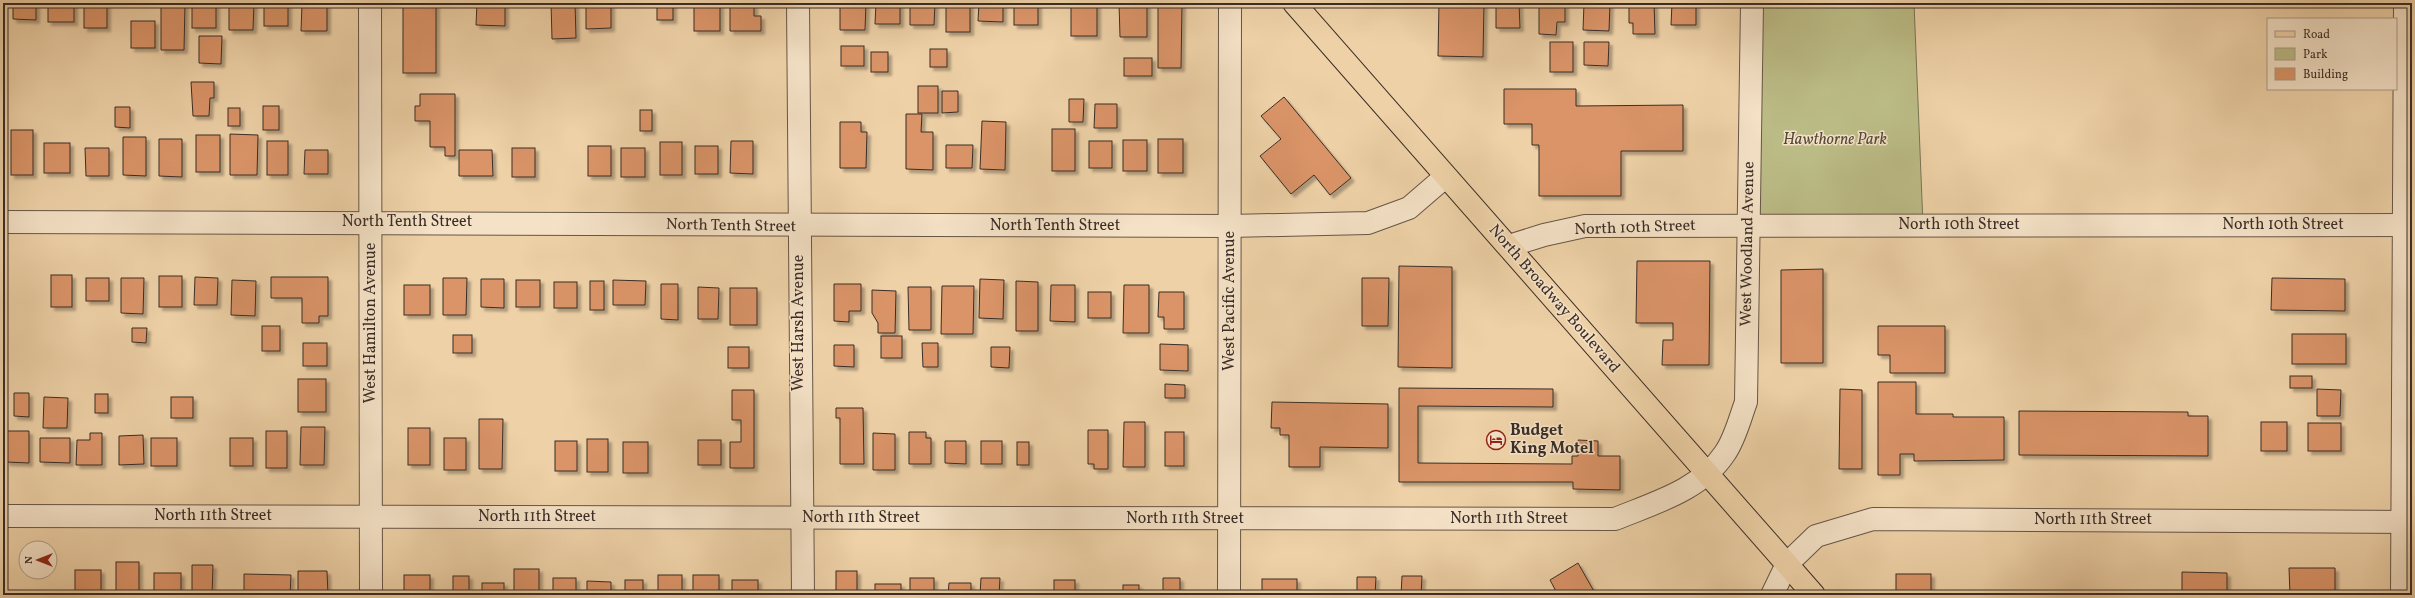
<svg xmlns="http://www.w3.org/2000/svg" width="2415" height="598" font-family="Vollkorn,serif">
	<defs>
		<filter id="shadow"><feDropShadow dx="3.5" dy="3.5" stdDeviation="1" flood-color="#0004"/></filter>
	</defs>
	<rect width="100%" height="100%" fill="#eed1a7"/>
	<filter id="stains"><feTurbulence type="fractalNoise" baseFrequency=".005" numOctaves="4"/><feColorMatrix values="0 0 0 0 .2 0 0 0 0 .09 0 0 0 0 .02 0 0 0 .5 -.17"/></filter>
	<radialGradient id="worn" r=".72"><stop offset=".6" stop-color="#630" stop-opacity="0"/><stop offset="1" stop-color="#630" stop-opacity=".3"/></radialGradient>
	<path fill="#bbbb85" stroke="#7a7456" d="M1752 3H1914L1923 225 1748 226Z"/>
	<g fill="#da9467" stroke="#3a2d27" filter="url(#shadow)">
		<path d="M13 3H36V20L13 19Z"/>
		<rect x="48" y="3" width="26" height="19"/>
		<rect x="84" y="3" width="23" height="25"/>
		<path d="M161 3H185L184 50H161Z"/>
		<rect x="192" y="3" width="24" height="25"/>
		<path d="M229 3H254L253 30H229Z"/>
		<rect x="264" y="3" width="24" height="23"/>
		<path d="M302 3H327V31H301Z"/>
		<rect x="403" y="3" width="33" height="70"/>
		<path d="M477 3H505V26L476 25Z"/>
		<path d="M551 3H575L576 38 552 39Z"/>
		<path d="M586 3H611V28L586 29Z"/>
		<rect x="657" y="3" width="16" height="17"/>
		<rect x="694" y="3" width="26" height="28"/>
		<path d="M730 3H754V16H761V31H730Z"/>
		<path d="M840 3H866L865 30H840Z"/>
		<path d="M876 3H900V24H875Z"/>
		<path d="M910 3H935L934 25H910Z"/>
		<rect x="946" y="3" width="24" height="29"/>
		<path d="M979 3H1003V22L978 21Z"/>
		<rect x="1014" y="3" width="24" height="22"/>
		<rect x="1071" y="3" width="26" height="33"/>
		<path d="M1119 3H1147V37H1120Z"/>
		<path d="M1158 3H1182L1181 68H1158Z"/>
		<path d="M1439 3H1484L1483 57 1438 56Z"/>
		<path d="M1496 3H1519L1520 28H1496Z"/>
		<path d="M1539 3H1565V22H1557L1556 35 1539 34Z"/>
		<path d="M1584 3H1610L1609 31 1583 30Z"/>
		<path d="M1629 3H1654L1655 34H1633V23H1629Z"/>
		<path d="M1672 3H1696V25H1671Z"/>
		<rect x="131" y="21" width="24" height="27"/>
		<path d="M199 36H222L221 64 199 63Z"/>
		<rect x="1550" y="42" width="23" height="30"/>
		<path d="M1584 42H1609L1608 66 1584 65Z"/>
		<rect x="841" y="46" width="23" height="20"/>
		<rect x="930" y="49" width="17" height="18"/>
		<rect x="871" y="52" width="17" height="20"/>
		<rect x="1124" y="58" width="28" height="18"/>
		<path d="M191 82H214V98H210L209 116H193Z"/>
		<rect x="918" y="86" width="20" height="27"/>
		<path d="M1504 89H1576V106L1683 105V151H1621V196H1539V145H1532V124H1504Z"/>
		<path d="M942 91H958V112L942 113Z"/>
		<path d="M420 94H455V156H445V147H430V121H415V106H420Z"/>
		<path d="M1284 97 1351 178 1330 195 1314 175 1291 194 1260 156 1281 139 1261 116Z"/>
		<path d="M1069 99H1084L1083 122H1069Z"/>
		<path d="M1095 104H1117V128H1094Z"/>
		<rect x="263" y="106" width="16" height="24"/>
		<path d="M115 107H130V128L115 127Z"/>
		<rect x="228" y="108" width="12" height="18"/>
		<rect x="640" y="110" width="12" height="21"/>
		<path d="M906 114H922L921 132H933V170L906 169Z"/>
		<path d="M982 121 1006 122 1005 170 980 169Z"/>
		<path d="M840 122H861V132H867L866 168H840Z"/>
		<rect x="1052" y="129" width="23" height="42"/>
		<rect x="11" y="130" width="22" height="45"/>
		<path d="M230 134 258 135 257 175H230Z"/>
		<rect x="196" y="135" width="24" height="37"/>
		<path d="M123 137H146V176L123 175Z"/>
		<path d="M159 139H182V177L159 176Z"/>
		<rect x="1158" y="139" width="25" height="34"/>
		<rect x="1123" y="140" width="24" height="31"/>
		<rect x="267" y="141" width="21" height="34"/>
		<path d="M731 141H753V174L730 173Z"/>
		<rect x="1089" y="141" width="23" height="27"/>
		<rect x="660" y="142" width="22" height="33"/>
		<rect x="44" y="143" width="26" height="30"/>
		<path d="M946 145H973L972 168H946Z"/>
		<rect x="588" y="146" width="23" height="30"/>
		<rect x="695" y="146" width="23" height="28"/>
		<path d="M85 148H109V176H86Z"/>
		<rect x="512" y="148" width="23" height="29"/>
		<rect x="621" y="148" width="24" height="29"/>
		<path d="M305 150H328V174H304Z"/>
		<path d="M459 150H492L493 176H459Z"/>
		<path d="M1637 261H1710L1709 365H1662L1663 340H1673V323H1636Z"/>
		<path d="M1399 266 1452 267V368L1398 367Z"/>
		<path d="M1823 269V363H1781V270Z"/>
		<rect x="51" y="275" width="21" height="32"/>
		<rect x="159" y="276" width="23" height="31"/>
		<path d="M195 277 218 278 217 305H194Z"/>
		<path d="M271 277H328V316H319V323H302V298H271Z"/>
		<rect x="86" y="278" width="23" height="23"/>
		<path d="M121 278H144L143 314 121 313Z"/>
		<path d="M443 278H467L466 315H443Z"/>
		<path d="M1362 278H1389L1388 326H1362Z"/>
		<path d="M2272 278 2345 279V311L2271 310Z"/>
		<path d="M481 279H504V308L481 307Z"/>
		<path d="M980 279 1004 280 1003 319 979 318Z"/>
		<path d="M232 280 256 281 255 316 231 315Z"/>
		<rect x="516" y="280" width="24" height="27"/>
		<path d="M613 280 646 281 645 305H613Z"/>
		<rect x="590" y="281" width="14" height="29"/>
		<path d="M1016 281 1038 282V331H1016Z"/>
		<rect x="554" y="282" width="23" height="26"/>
		<path d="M661 284H678V320L661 319Z"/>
		<path d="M834 284H861V311H849V322L834 321Z"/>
		<rect x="404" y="285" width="26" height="30"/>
		<path d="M1051 285H1075V322L1050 321Z"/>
		<path d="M1124 285H1149V333H1123Z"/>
		<path d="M942 286H974L973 334H941Z"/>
		<path d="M698 287 719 288 718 319H698Z"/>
		<path d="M908 287H931V330H909Z"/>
		<rect x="730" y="288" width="27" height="37"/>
		<path d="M872 290 896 291 895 333H878V323L872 313Z"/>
		<rect x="1088" y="292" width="23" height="26"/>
		<path d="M1159 292H1184V329H1164V317H1158Z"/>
		<rect x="262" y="326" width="18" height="25"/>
		<path d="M1878 326H1945V373H1890V355H1878Z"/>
		<path d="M132 328H147L146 343 132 342Z"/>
		<rect x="2292" y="334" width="54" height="30"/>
		<rect x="453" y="335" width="19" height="18"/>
		<rect x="881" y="336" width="21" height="22"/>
		<rect x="303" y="343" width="24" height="23"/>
		<path d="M922 343H938V367H923Z"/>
		<path d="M1160 344 1188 345V371L1160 370Z"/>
		<path d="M834 345H854V367L834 366Z"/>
		<rect x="728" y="347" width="21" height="21"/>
		<path d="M991 347H1010L1009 368 991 367Z"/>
		<rect x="2290" y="376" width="22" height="12"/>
		<rect x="298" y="379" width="28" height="33"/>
		<path d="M1878 382H1916V414H1953V417H2004V460L1914 461V454H1900V475H1878Z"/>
		<path d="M1165 384 1185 385V398H1165Z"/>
		<path d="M1399 388 1553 389V407L1418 406V463L1572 464V456H1578V440L1598 441V456H1620V490L1573 489V482H1399Z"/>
		<path d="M1840 389 1862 390V469H1839Z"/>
		<path d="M2317 389 2341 390 2340 416H2317Z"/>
		<path d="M732 390H754V468H730V442H741V420H732Z"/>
		<path d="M14 393H29V417L14 416Z"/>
		<rect x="95" y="394" width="13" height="19"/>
		<path d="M44 397 68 398 67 428H43Z"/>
		<rect x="171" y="397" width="22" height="21"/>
		<path d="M1272 402 1388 404V448L1320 447V467H1289V435H1280V428H1271Z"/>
		<path d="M836 408H863L864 464H840V418H836Z"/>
		<path d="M2019 411 2188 412V416H2208V456L2019 455Z"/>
		<path d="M479 419H503L502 469H479Z"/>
		<path d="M1124 422H1145V467H1123Z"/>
		<rect x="2261" y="422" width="26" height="29"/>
		<rect x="2308" y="423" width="33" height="28"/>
		<path d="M301 427H325L324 465H300Z"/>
		<rect x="408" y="428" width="22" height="37"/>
		<path d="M1088 430H1108V469H1094V464H1088Z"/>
		<path d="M6 431H29V463L6 462Z"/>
		<rect x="266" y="431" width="21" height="37"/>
		<path d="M909 432H926V438H931V464H909Z"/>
		<rect x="1165" y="432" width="19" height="34"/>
		<path d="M90 433H102V465H76L77 440H90Z"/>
		<path d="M873 433 895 434V470H873Z"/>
		<path d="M143 435 144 464 119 465V436Z"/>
		<path d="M40 438H70V463L40 462Z"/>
		<rect x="151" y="438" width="26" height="28"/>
		<rect x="230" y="438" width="23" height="28"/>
		<rect x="444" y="438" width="22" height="32"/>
		<rect x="587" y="439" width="21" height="33"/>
		<rect x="698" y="440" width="23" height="25"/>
		<rect x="555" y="441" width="22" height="30"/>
		<path d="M945 441H966V464L945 463Z"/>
		<rect x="981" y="441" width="21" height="23"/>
		<rect x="623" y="442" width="25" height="31"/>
		<rect x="1017" y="442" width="12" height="23"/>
		<rect x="116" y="562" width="23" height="33"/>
		<path d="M1578 563 1596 595H1558L1550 580Z"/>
		<path d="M192 565H213L212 595H192Z"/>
		<path d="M2289 568H2335V595H2290Z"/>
		<rect x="514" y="569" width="25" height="26"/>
		<rect x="75" y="570" width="26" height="25"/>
		<path d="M298 571H327L328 595H298Z"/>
		<rect x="836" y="571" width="21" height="24"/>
		<path d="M2182 572 2227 573V595H2182Z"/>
		<rect x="154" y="573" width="27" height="22"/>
		<path d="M244 574 291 575 290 595H244Z"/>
		<rect x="1896" y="574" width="35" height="21"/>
		<rect x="404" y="575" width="26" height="20"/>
		<rect x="658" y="575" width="24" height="20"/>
		<rect x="693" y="575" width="26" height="20"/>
		<rect x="453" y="576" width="16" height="19"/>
		<path d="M1402 576H1422L1421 595H1401Z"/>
		<path d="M1357 577H1376L1375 595H1357Z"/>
		<rect x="553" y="578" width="23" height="17"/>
		<rect x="910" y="578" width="24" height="17"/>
		<path d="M981 578H1000L999 595H980Z"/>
		<path d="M1163 578H1180V594L1187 595H1163Z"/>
		<rect x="1262" y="579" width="35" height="16"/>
		<rect x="625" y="580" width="18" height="15"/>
		<rect x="732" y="580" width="26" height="15"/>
		<rect x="1054" y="580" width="21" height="15"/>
		<path d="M587 581 611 582V595H587Z"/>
		<rect x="482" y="583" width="22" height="12"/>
		<path d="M949 583H971V595H948Z"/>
		<rect x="875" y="584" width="26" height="11"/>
		<rect x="1123" y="585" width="16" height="10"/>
	</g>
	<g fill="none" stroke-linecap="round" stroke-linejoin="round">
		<defs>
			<g id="minor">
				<path d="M370 3 371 595"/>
				<path d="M798 3 803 595"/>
				<path d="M3 222 1230 226 1368 223 1409 208 1445 177"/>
				<path d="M1509 246 1544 235 1585 226 2412 225"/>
				<path d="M3 516 1615 519C1654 503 1701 490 1725 453 1735 439 1740 418 1746 402L1752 3"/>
				<path d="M1229 595 1230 8"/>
				<path d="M1772 595 1787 564 1816 536 1873 519 2412 522"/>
				<path d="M2402 595 2405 3"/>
			</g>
			<path id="major" d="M1294 3 1814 595"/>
		</defs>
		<use href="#minor" stroke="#675647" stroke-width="24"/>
		<use href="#major" stroke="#3a2d27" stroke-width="24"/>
		<use href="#minor" stroke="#f4e1c6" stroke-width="22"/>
		<use href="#major" stroke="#eed1a7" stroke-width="22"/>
	</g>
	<defs>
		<symbol id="hotel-ring" viewBox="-11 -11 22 22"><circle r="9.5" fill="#f4e1c6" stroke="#8f2418" stroke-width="1.5"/><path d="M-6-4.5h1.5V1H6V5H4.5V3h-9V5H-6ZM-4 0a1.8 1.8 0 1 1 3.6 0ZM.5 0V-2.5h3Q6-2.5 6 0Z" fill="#8f2418"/></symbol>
	</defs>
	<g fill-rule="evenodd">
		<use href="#hotel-ring" x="1485" y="429" width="22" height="22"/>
	</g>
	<g text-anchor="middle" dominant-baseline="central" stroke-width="3" stroke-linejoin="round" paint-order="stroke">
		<g font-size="16" font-style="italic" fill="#54493a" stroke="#f4e1c6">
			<text x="1835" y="140">Hawthorne Park</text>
		</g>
		<g font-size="16" fill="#3a2d27" stroke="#f4e1c6">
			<text x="407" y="222">North Tenth Street</text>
			<text x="1959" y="225">North 10th Street</text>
			<text x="2283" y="225">North 10th Street</text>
			<text transform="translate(731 226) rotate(1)">North Tenth Street</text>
			<text x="1055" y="226">North Tenth Street</text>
			<text transform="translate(1635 228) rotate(-2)">North 10th Street</text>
			<text transform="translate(1748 244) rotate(-89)">West Woodland Avenue</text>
			<text transform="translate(1554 299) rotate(49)">North Broadway Boulevard</text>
			<text transform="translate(1230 301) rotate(-90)">West Pacific Avenue</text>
			<text transform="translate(371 323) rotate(-90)">West Hamilton Avenue</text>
			<text transform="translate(799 323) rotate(-90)">West Harsh Avenue</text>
			<text x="213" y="516">North 11th Street</text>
			<text x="537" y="517">North 11th Street</text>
			<text x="861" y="518">North 11th Street</text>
			<text x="1185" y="519">North 11th Street</text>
			<text x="1509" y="519">North 11th Street</text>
			<text x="2093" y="520">North 11th Street</text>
		</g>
		<g font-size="16" font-weight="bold" fill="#3a2d27" stroke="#f4e1c6" text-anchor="start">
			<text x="1510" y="431">Budget<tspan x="1510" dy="18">King Motel</tspan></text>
		</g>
	</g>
	<rect width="2415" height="598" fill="none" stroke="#eed1a7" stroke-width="16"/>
	<rect x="4" y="4" width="2407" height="590" fill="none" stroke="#3a2d27" stroke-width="2"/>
	<rect x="8" y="8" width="2399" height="582" fill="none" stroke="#3a2d27"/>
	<rect x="2267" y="18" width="130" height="72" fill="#f4e1c6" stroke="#aa9986"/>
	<rect x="2275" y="31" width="20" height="6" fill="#eed1a7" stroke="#aa9986"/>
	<text x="2303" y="38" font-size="12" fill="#3a2d27">Road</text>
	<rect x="2275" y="48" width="20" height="12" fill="#bbbb85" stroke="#aa9986"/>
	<text x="2303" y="58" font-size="12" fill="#3a2d27">Park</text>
	<rect x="2275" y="68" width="20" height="12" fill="#da9467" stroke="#aa9986"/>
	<text x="2303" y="78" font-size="12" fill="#3a2d27">Building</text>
	<g transform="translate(38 560) rotate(270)"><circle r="19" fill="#f4e1c6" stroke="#aa9986"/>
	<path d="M0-3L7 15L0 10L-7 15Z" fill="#8f2418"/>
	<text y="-6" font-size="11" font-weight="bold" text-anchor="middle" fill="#3a2d27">N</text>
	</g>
	<rect width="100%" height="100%" filter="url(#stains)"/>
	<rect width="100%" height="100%" fill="url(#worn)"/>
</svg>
